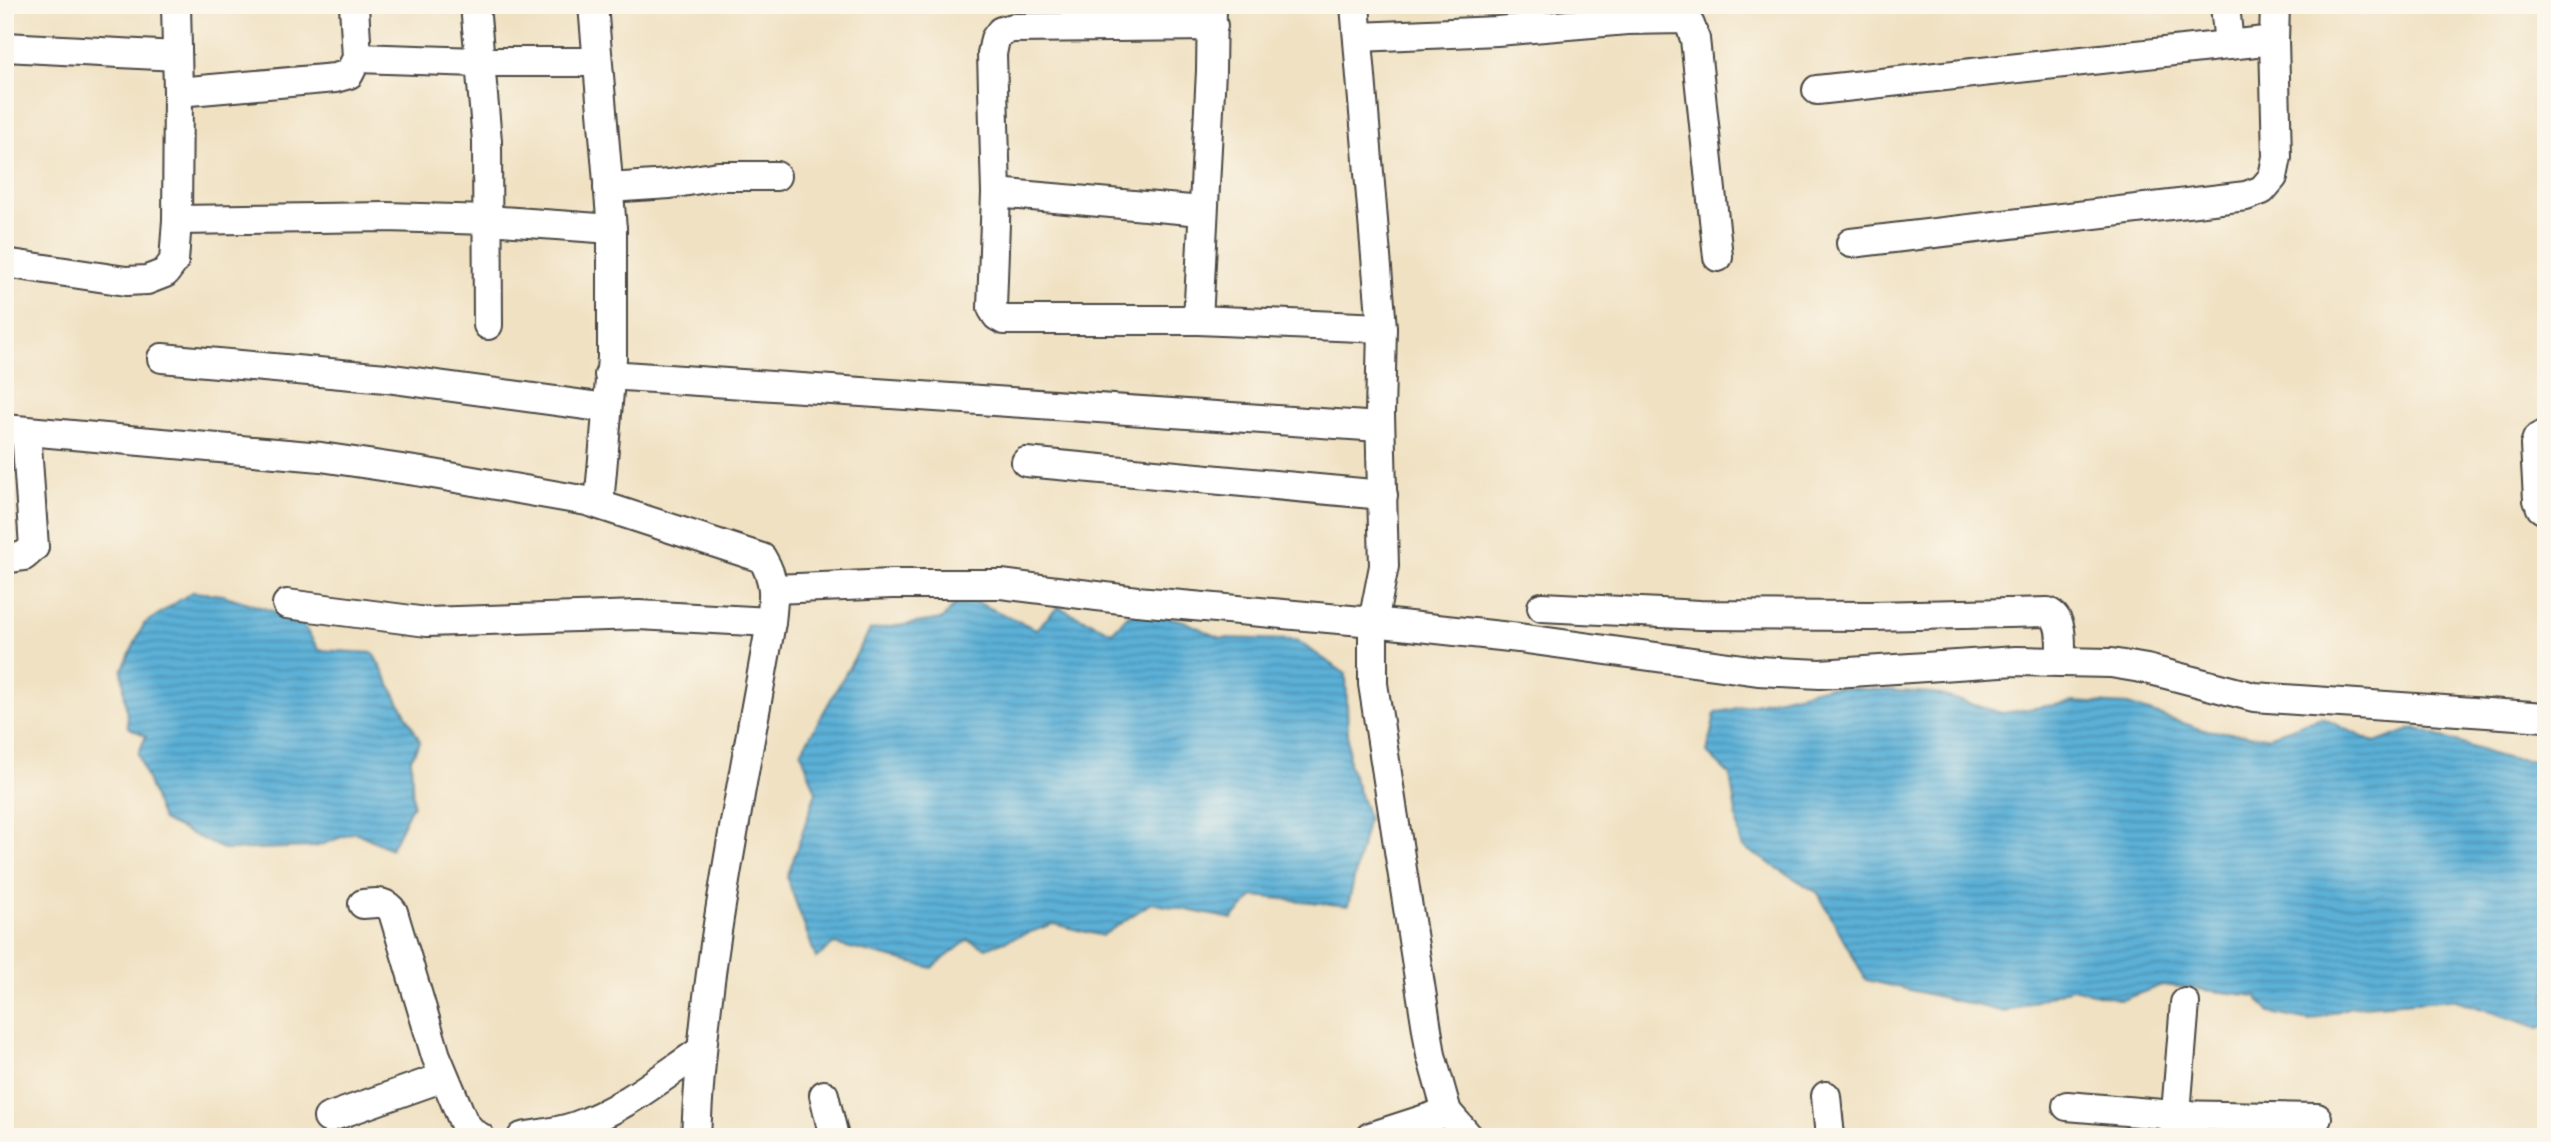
<svg xmlns="http://www.w3.org/2000/svg" width="2551" height="1142" font-family="'IM FELL French Canon',serif">
	<defs>
		<pattern id="water-rules" width="6" height="5" patternUnits="userSpaceOnUse" patternTransform="scale(1.75)"><rect width="6" height="5" fill="#5bb0d7"/><path d="M0 2.5h6" fill="none" stroke="#4b8faf"/></pattern>
	</defs>
	<rect width="100%" height="100%" fill="#fbf7ec"/>
	<filter id="ink" filterUnits="userSpaceOnUse"><feTurbulence type="fractalNoise" baseFrequency=".0143" numOctaves="2"/><feDisplacementMap in="SourceGraphic" scale="14" xChannelSelector="R" yChannelSelector="G"/><feConvolveMatrix kernelMatrix="1 2 1 2 8 2 1 2 1" color-interpolation-filters="sRGB"/></filter>
	<filter id="wash" filterUnits="userSpaceOnUse"><feTurbulence type="fractalNoise" baseFrequency=".00686" numOctaves="4" result="noise"/><feDisplacementMap in="SourceGraphic" scale="28" xChannelSelector="R" yChannelSelector="G"/><feGaussianBlur stdDeviation="1.57" result="paint"/><feColorMatrix in="noise" values="0 0 0 0 0 0 0 0 0 0 0 0 0 0 0 0 0 1.4 0 .05"/><feComposite in="paint" operator="in"/></filter>
	<g filter="url(#wash)">
		<rect width="100%" height="100%" fill="#f0e1c2"/>
		<g fill="url(#water-rules)" stroke="#436e81" stroke-width="2">
			<path d="M192 592 223 595 300 620 319 650 373 653 420 741 411 759 413 804 391 849 355 832 315 847 225 850 162 820 138 754 146 736 128 727 122 670 144 624Z"/>
			<path d="M963 596 1036 629 1058 607 1112 632 1134 609 1184 621 1220 638 1296 640 1346 674 1349 764 1368 817 1348 906 1254 896 1232 919 1151 903 1102 936 1053 924 986 948 968 940 932 968 834 944 816 958 787 878 816 792 801 752 870 630 942 619Z"/>
			<path d="M1827 687 1934 693 2002 713 2073 702 2128 705 2204 730 2267 737 2321 717 2375 743 2415 728 2501 757 2546 762V1025L2539 1028 2453 999 2350 1007 2310 1021 2270 1013 2256 996 2162 985 2122 1000 2072 988 2005 1012 1866 980 1818 893 1741 846 1730 775 1707 753 1715 713Z"/>
		</g>
	</g>
	<g filter="url(#ink)">
		<g fill="none" stroke-linecap="round" stroke-linejoin="round">
			<defs>
				<g id="minor">
					<path d="M475 5 487 141 488 325"/>
					<path d="M593 5 612 229V358L599 504"/>
					<path d="M1355 5 1382 328 1380 414 1384 566 1373 622V684L1431 1055 1447 1112 1469 1137"/>
					<path d="M2225 5 2229 45"/>
					<path d="M1213 26 1013 28 1001 31 995 39 992 54 996 193 992 308 997 316 1004 320H1198L1382 328"/>
					<path d="M1359 37 1497 31 1627 20 1683 19 1690 25 1695 39 1718 257"/>
					<path d="M5 47 177 56"/>
					<path d="M357 58 478 62H597"/>
					<path d="M1817 90 2274 40"/>
					<path d="M178 92 335 78 349 74 357 58 354 5"/>
					<path d="M608 188 670 184 718 176H776"/>
					<path d="M996 193 1202 211"/>
					<path d="M177 220 387 217 488 220 612 229"/>
					<path d="M1851 243 2246 196 2262 190 2273 177 2277 157 2274 40 2275 5"/>
					<path d="M5 263 126 281 147 280 165 273 174 261 177 220 178 92 176 5"/>
					<path d="M1198 320 1211 71 1212 5"/>
					<path d="M162 358 386 378 607 408"/>
					<path d="M609 375 1380 427"/>
					<path d="M5 429 321 457 422 472 587 501 762 558C776 581 774 596 771 622 742 791 703 966 696 1137"/>
					<path d="M2546 434 2537 439 2535 445 2538 500 2541 508 2546 511"/>
					<path d="M1026 462 1383 495"/>
					<path d="M5 559 24 556 34 547 26 431"/>
					<path d="M774 589 892 584H1001L1137 601 1373 622 1519 638 1758 671 1820 674 2016 661 2111 663 2147 669 2254 697 2546 717"/>
					<path d="M287 604 427 622 638 615 771 622"/>
					<path d="M1542 607 1700 615 1871 616 2048 612C2065 620 2060 645 2061 662"/>
					<path d="M363 904C377 903 385 900 393 912L436 1056 464 1123 474 1134 480 1137"/>
					<path d="M824 1095 834 1137"/>
					<path d="M1826 1096 1830 1137"/>
					<path d="M2067 1106 2174 1115 2317 1118"/>
					<path d="M328 1118 444 1077"/>
					<path d="M522 1137C540 1134 559 1132 576 1126 622 1110 662 1077 702 1050"/>
					<path d="M1370 1137 1447 1112"/>
					<path d="M2174 1137 2185 1003"/>
				</g>
			</defs>
			<use href="#minor" stroke="#494642" stroke-width="32"/>
			<use href="#minor" stroke="#fff" stroke-width="28"/>
		</g>
	</g>
	<rect width="2551" height="1142" fill="none" stroke="#fbf7ec" stroke-width="28"/>
</svg>
